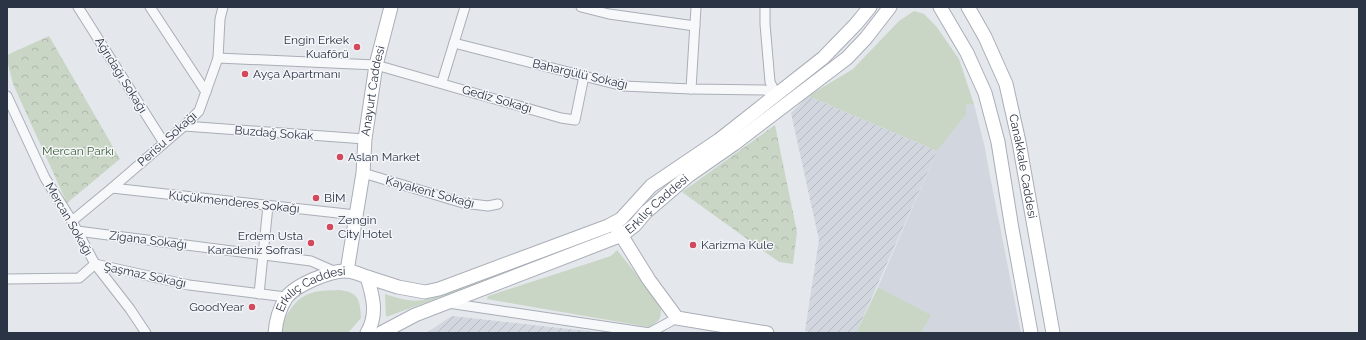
<svg xmlns="http://www.w3.org/2000/svg" width="1366" height="340" font-family="Raleway,sans-serif">
	<defs>
		<pattern id="industrial-furrows" width="10" height="10" patternUnits="userSpaceOnUse"><rect width="10" height="10" fill="#d2d6de"/><path d="M-1 1l2-2M0 10L10 0M9 11l2-2" fill="none" stroke="#b4b8c0"/></pattern>
		<pattern id="park-crowns" width="20" height="18" patternUnits="userSpaceOnUse"><rect width="20" height="18" fill="#c9d6c5"/><path d="M2 6a3 3 0 1 1 6 0M12 15a3 3 0 1 1 6 0" fill="none" stroke="#adb8ab"/></pattern>
	</defs>
	<rect width="100%" height="100%" fill="#e4e7ec"/>
	<path fill="#d2d6de" d="M974 104 985 148 989 171 1021 333H921L930 315 878 287 937 151 966 115 965 105Z"/>
	<g fill="url(#industrial-furrows)">
		<path d="M808 96 937 151 856 333H815L805 331 819 240 791 113Z"/>
		<path d="M452 316 605 333H426Z"/>
	</g>
	<g fill="#c9d6c5">
		<path d="M914 11 924 14 936 26 959 59 974 104 966 105V115L937 151 808 96 853 69 899 21Z"/>
		<path d="M613 228 615 231C540 262 462 289 386 317L385 294C404 300 413 303 433 298Z"/>
		<path d="M617 250 661 305C661 318 661 321 649 327L487 299 488 296 611 256Z"/>
		<path d="M878 287 931 315 921 333H856Z"/>
		<path d="M339 290C359 292 360 300 361 318L348 333H282C281 324 285 317 290 310 304 290 317 291 339 290Z"/>
	</g>
	<g fill="url(#park-crowns)">
		<path d="M49 36 120 159 67 203 13 84 7 60V55Z"/>
		<path d="M775 125 797 232 793 264 779 262 682 192Z"/>
	</g>
	<g fill="none" stroke-linecap="round" stroke-linejoin="round">
		<defs>
			<g id="street">
				<path d="M78 7 164 143"/>
				<path d="M150 7 206 92"/>
				<path d="M581 7 609 14 695 26"/>
				<path d="M765 7V24L770 82 775 92"/>
				<path d="M454 43 623 86 691 89 764 90 775 92 778 94"/>
				<path d="M218 58 376 65 561 118 575 120 584 76"/>
				<path d="M442 82 465 7"/>
				<path d="M691 89 696 7"/>
				<path d="M7 96 45 178 72 221 95 264 130 309 146 333"/>
				<path d="M184 126 365 139"/>
				<path d="M363 173 463 203 488 206 498 204"/>
				<path d="M112 188 356 215"/>
				<path d="M72 221 112 188 184 126 199 111 218 58 220 19 223 7"/>
				<path d="M77 231 311 261 336 272"/>
				<path d="M7 279 79 278 95 264 189 285 286 297"/>
				<path d="M259 294 268 206"/>
				<path d="M448 303 650 333"/>
				<path d="M649 333 677 318"/>
			</g>
			<g id="secondary">
				<path d="M940 7 967 53 985 93 998 142 1012 229 1031 333"/>
				<path id="s1" d="M968 7 985 37 1006 84 1019 142 1053 333"/>
				<path d="M618 230 649 280 677 318 767 333"/>
				<path id="s2" d="M347 271 363 173 365 139 376 65 391 7"/>
				<path d="M367 277 398 287 425 292 439 289 608 226 621 219 651 186 719 140 823 58 856 24 870 7"/>
				<path id="s3" d="M275 333C276 321 279 309 286 298 295 285 331 270 347 271 353 271 361 275 367 277 373 296 378 315 367 333"/>
				<path id="s4" d="M381 333 415 315 622 235 635 225 646 212 688 176 734 144 847 58 866 38 890 7"/>
			</g>
		</defs>
		<use href="#street" stroke="#a9aeb7" stroke-width="11"/>
		<use href="#secondary" stroke="#a9aeb7" stroke-width="15"/>
		<use href="#street" stroke="#f7f8fa" stroke-width="9"/>
		<use href="#secondary" stroke="#fff" stroke-width="13"/>
	</g>
	<g fill="#d1495b" stroke="#f4f6f9" stroke-width="1.5">
		<circle cx="357" cy="47" r="4"/>
		<circle cx="245" cy="74" r="4"/>
		<circle cx="340" cy="157" r="4"/>
		<circle cx="316" cy="198" r="4"/>
		<circle cx="330" cy="227" r="4"/>
		<circle cx="311" cy="243" r="4"/>
		<circle cx="693" cy="245" r="4"/>
		<circle cx="252" cy="307" r="4"/>
	</g>
	<g text-anchor="middle" dominant-baseline="central" stroke-width="3" stroke-linejoin="round" paint-order="stroke">
		<g font-size="12" fill="#2b3445" stroke="#f4f6f9" text-anchor="start">
			<text x="349" y="40" text-anchor="end">Engin Erkek<tspan x="349" dy="14">Kuaförü</tspan></text>
			<text x="253" y="74">Ayça Apartmanı</text>
			<text x="348" y="157">Aslan Market</text>
			<text x="324" y="198">BİM</text>
			<text x="338" y="220">Zengin<tspan x="338" dy="14">City Hotel</tspan></text>
			<text x="303" y="236" text-anchor="end">Erdem Usta<tspan x="303" dy="14">Karadeniz Sofrası</tspan></text>
			<text x="701" y="245">Karizma Kule</text>
			<text x="244" y="307" text-anchor="end">GoodYear</text>
		</g>
		<g font-size="12" fill="#2b3445" stroke="#f4f6f9">
			<text transform="translate(580 74) rotate(13)">Bahargülü Sokağı</text>
			<text transform="translate(121 75) rotate(58)">Ağrıdağı Sokağı</text>
			<text stroke="none"><textPath href="#s2" startOffset="182">Anayurt Caddesi</textPath></text>
			<text transform="translate(497 99) rotate(16)">Gediz Sokağı</text>
			<text transform="translate(274 133) rotate(4)">Buzdağ Sokak</text>
			<text transform="translate(167 139) rotate(-42)">Perisu Sokağı</text>
			<text stroke="none"><textPath href="#s1" startOffset="170">Canakkale Caddesi</textPath></text>
			<text transform="translate(430 192) rotate(15)">Kayakent Sokağı</text>
			<text transform="translate(234 202) rotate(6)">Küçükmenderes Sokağı</text>
			<text stroke="none"><textPath href="#s4" startOffset="307">Erkılıç Caddesi</textPath></text>
			<text transform="translate(69 219) rotate(60)">Mercan Sokağı</text>
			<text transform="translate(148 240) rotate(7)">Zigana Sokağı</text>
			<text transform="translate(145 275) rotate(12)">Şaşmaz Sokağı</text>
			<text stroke="none"><textPath href="#s3" startOffset="63">Erkılıç Caddesi</textPath></text>
		</g>
		<g font-size="12" fill="#3f6138" stroke="#f4f6f9">
			<text x="78" y="151">Mercan Parkı</text>
		</g>
	</g>
	<rect width="1366" height="340" fill="none" stroke="#2b3445" stroke-width="16"/>
</svg>
